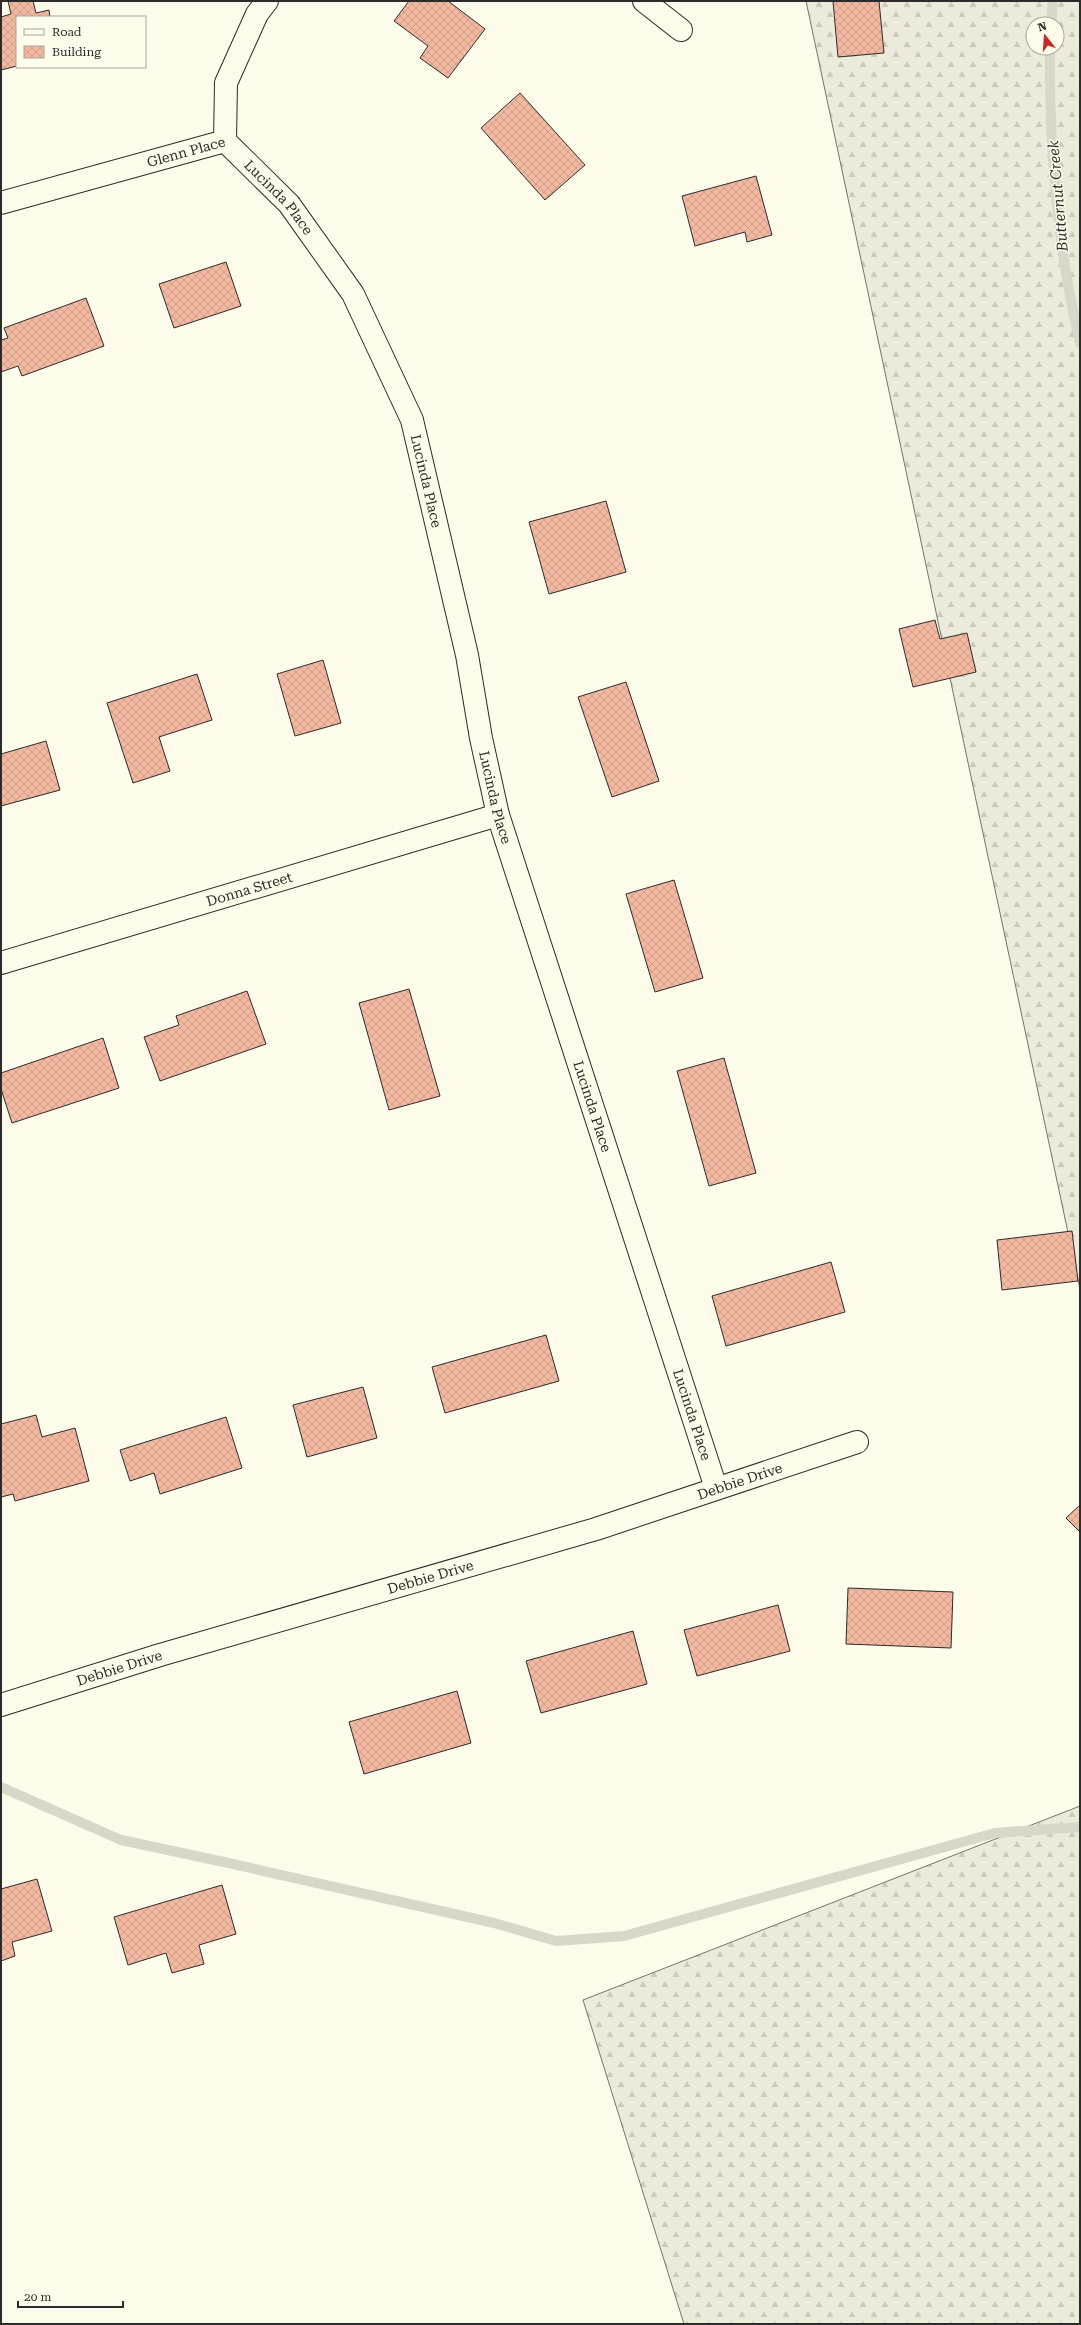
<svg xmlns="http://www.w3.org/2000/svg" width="1081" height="2325" font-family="'Roboto Serif',serif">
	<defs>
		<pattern id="forest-firs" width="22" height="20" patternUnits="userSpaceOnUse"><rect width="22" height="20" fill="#ecebdb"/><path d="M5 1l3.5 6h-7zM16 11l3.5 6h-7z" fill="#cbcabc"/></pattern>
		<pattern id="building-cross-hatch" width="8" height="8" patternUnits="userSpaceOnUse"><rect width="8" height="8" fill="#f2b8a0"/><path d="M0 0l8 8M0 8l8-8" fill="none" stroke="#d09e8a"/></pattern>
	</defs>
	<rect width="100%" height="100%" fill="#fdfbea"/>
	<g fill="url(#forest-firs)" stroke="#74746e" fill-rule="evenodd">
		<path d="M806 1H1080V1289ZM1033 24H1057V48H1033Z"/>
		<path d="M1080 1806V2324H684L583 2000Z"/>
	</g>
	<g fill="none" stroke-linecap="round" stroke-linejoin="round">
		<g stroke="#d8d7c9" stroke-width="10">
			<path d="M1051 24 1053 1"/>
			<path d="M1050 48C1049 148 1057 246 1080 343"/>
			<path d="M1 1787 121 1840 224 1862 494 1923 556 1941 624 1936 995 1833 1080 1827"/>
		</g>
	</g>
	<g fill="url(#building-cross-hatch)" stroke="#2b2b2b">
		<path d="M8 1H33L36 13 49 10 50 17H17V66L1 70V17L11 14Z"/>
		<path d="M409 1H448L485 29 448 78 420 58 428 46 394 21Z"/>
		<path d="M833 1H879L884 53 838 57Z"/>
		<path d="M520 93 585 165 545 200 481 128Z"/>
		<path d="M756 176 772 235 747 242 745 232 695 246 682 196Z"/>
		<path d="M226 262 241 306 174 328 159 284Z"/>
		<path d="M86 298 104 346 22 376 18 366 1 372V340L8 338 4 328Z"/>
		<path d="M606 501 626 572 549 594 529 522Z"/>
		<path d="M935 620 940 639 967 633 976 672 913 687 899 629Z"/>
		<path d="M323 660 341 723 295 736 277 674Z"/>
		<path d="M197 674 212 720 159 737 170 771 133 783 107 703Z"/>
		<path d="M626 682 659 781 612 797 578 697Z"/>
		<path d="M46 741 60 790 1 806V754Z"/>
		<path d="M674 880 703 978 655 992 626 894Z"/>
		<path d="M409 989 440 1096 389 1110 359 1003Z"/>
		<path d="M247 991 266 1044 160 1081 144 1037 179 1025 176 1016Z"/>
		<path d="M103 1038 119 1088 12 1123 1 1089V1073Z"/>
		<path d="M724 1058 756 1173 709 1186 677 1071Z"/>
		<path d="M1072 1231 1078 1281 1002 1290 997 1240Z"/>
		<path d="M831 1262 845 1312 726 1346 712 1296Z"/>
		<path d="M546 1335 559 1381 445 1413 432 1367Z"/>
		<path d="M363 1387 377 1438 307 1457 293 1405Z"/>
		<path d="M36 1415 42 1437 75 1428 89 1481 15 1501 13 1494 1 1497V1424Z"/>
		<path d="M226 1417 242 1468 160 1494 154 1473 130 1481 120 1450Z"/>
		<path d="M1080 1505V1532L1066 1518Z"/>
		<path d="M848 1588 953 1592 951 1648 846 1644Z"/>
		<path d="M778 1605 790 1651 697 1676 684 1630Z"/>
		<path d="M633 1631 647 1684 541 1713 526 1661Z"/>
		<path d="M457 1691 471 1743 364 1774 349 1722Z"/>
		<path d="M37 1879 52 1931 12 1942 15 1956 1 1961V1889Z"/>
		<path d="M222 1885 236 1934 199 1945 204 1964 172 1973 166 1953 128 1965 114 1917Z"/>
	</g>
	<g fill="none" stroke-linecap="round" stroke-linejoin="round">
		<defs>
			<g id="street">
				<path d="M644 1 681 30"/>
				<path id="s1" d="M225 141 289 204 353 294 412 420 467 655 481 738 498 815 716 1488"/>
				<path d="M225 141 226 83 257 14 267 1"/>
				<path id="s2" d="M1 203 225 141"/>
				<path id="s3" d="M1 963 498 815"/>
				<path id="s4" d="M1 1705 160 1655 596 1529 857 1442"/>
			</g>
		</defs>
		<use href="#street" stroke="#2b2b2b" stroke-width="24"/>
		<use href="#street" stroke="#fdfbea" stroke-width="22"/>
	</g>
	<g text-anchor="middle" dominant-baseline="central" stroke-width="3" stroke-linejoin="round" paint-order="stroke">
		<g font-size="14" fill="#2b2b2b" stroke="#fdfbea">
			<text stroke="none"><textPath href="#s2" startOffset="192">Glenn Place</textPath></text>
			<text stroke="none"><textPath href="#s1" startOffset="78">Lucinda Place</textPath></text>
			<text stroke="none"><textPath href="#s1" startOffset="402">Lucinda Place</textPath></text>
			<text stroke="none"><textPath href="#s1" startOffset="726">Lucinda Place</textPath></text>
			<text stroke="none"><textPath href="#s3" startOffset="259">Donna Street</textPath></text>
			<text stroke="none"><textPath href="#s1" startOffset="1050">Lucinda Place</textPath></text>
			<text stroke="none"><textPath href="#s1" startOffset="1374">Lucinda Place</textPath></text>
			<text stroke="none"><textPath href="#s4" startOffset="772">Debbie Drive</textPath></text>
			<text stroke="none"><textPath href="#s4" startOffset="448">Debbie Drive</textPath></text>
			<text stroke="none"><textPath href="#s4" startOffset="124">Debbie Drive</textPath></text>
		</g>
		<g font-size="15" font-style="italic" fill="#2b2b2b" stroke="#fdfbea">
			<text transform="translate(1058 196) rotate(-95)">Butternut Creek</text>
		</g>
	</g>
	<rect width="1081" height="2325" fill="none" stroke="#2b2b2b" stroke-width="4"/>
	<rect x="16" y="16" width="130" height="52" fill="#fdfbea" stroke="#a9a89e"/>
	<rect x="24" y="29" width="20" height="6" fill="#fdfbea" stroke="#a9a89e"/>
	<text x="52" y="36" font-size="12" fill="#2b2b2b">Road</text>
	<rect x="24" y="46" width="20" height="12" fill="url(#building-cross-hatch)" stroke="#a9a89e"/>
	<text x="52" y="56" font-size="12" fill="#2b2b2b">Building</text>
	<g transform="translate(1045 36) rotate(343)"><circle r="19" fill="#fdfbea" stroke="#a9a89e"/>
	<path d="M0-3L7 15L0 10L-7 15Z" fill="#c62828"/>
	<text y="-6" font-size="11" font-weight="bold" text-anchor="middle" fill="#2b2b2b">N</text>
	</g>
	<path d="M18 2301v6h105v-6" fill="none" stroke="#2b2b2b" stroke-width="2"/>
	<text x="24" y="2301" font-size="12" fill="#2b2b2b" stroke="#fdfbea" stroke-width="3" paint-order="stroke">20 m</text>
</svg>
